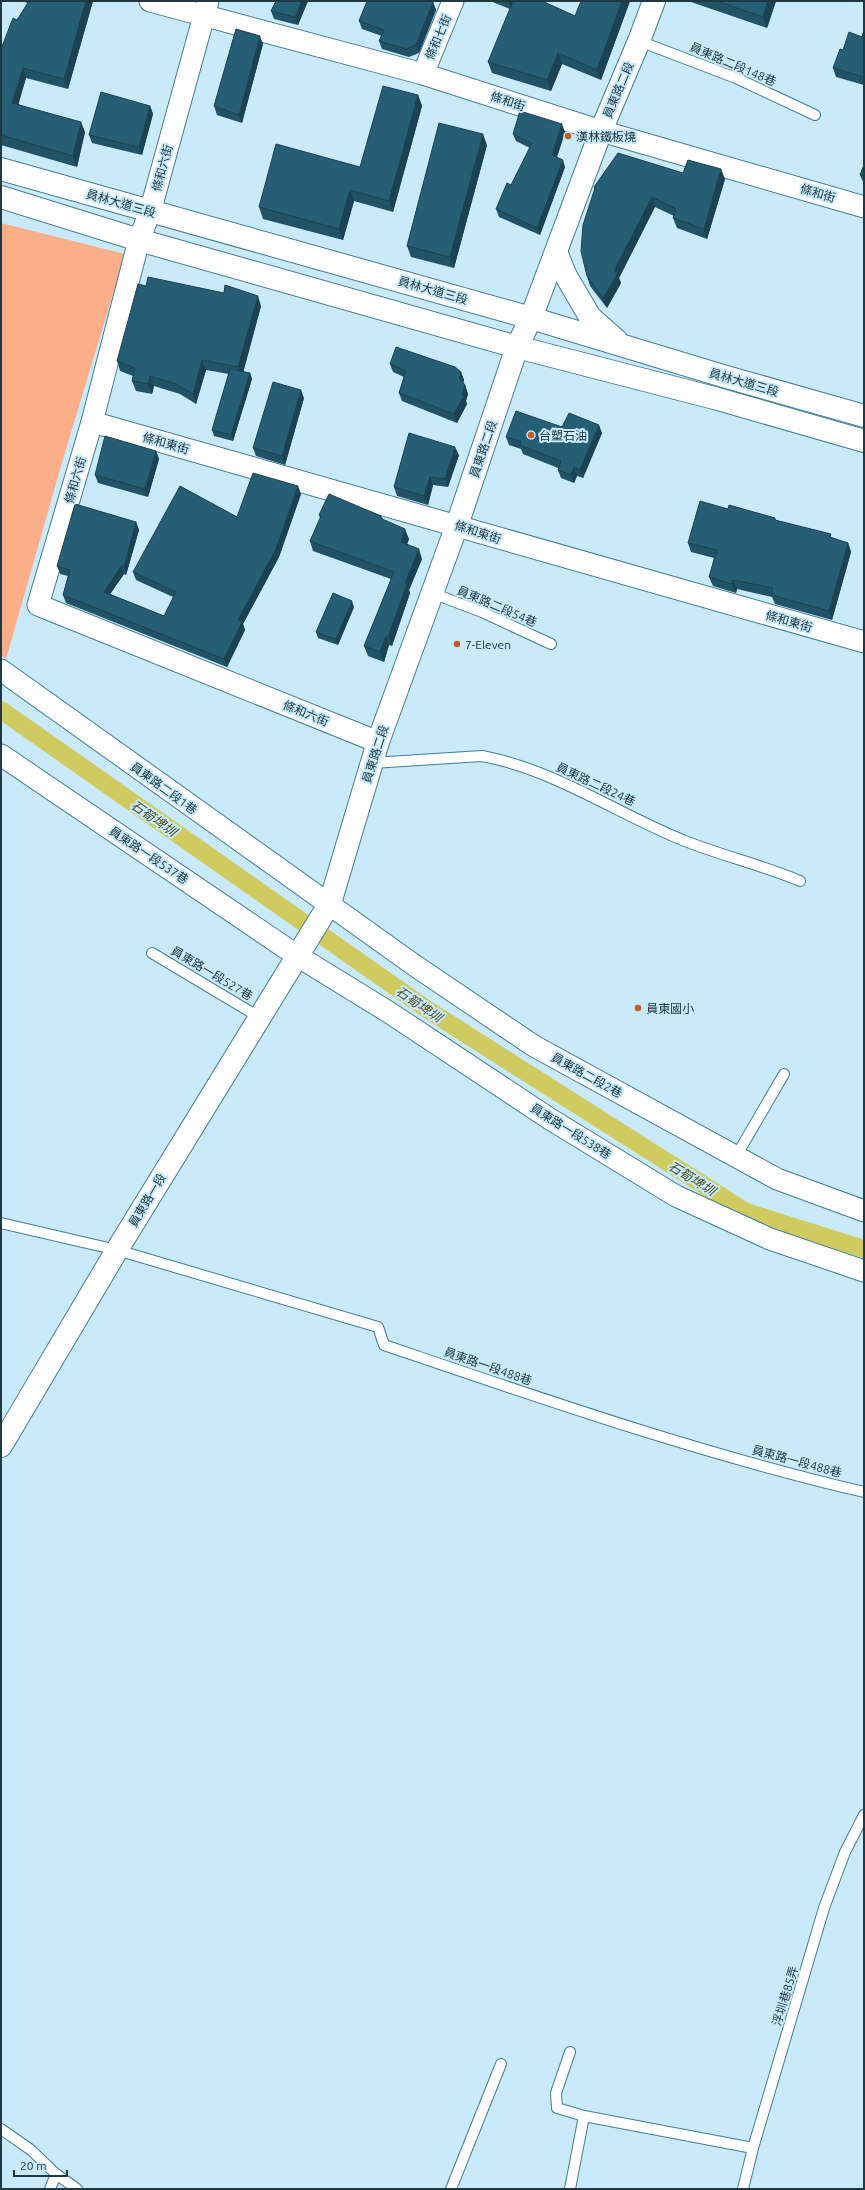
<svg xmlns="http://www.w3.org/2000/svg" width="865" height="2190" font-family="Ubuntu,'Noto Sans TC',sans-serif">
	<rect width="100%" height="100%" fill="#c9eafa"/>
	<path fill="#fbae88" d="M1 223 125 254 63 459 6 659 1 655Z"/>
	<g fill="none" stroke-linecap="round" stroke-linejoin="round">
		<path stroke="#d0cb60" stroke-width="18" d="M1 710 428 1010 746 1212 864 1249"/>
		<defs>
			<g id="lane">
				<path d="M639 41 736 78 815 115"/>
				<path d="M432 593 482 612 551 644"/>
				<path d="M372 763 482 756C556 770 617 814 685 841 723 856 762 865 800 881"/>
				<path d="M152 953 259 1017"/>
				<path d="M735 1158 784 1074"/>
				<path d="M1 1223 117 1250 378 1327 384 1345C543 1399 701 1454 864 1492"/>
				<path d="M570 2052 556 2093 557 2108 584 2116 753 2148"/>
				<path d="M1 2129 31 2150 56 2174 77 2189"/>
				<path d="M50 2189 56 2174"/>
				<path d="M451 2189 501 2064"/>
				<path d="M570 2189 584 2116"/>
				<path d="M743 2189 753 2148 824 1908 845 1852 864 1815"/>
			</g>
			<g id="street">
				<path d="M150 1 423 74 601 131 864 207"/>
				<path d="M208 1 150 212 139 240 92 422 38 605 378 742"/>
				<path d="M423 74 453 1"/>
				<path d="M92 422 864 642"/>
				<path d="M1 670 414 965 534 1046 777 1179 864 1211"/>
				<path d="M1 755 296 955 390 1013 550 1119 676 1196 770 1239 864 1271"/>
			</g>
			<g id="secondary">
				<path d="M1 169 531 318 723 376 864 416"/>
				<path d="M1 197 139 240 517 347 718 399 864 441"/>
				<path d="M556 252 566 276 590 317 616 340"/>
				<path d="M1 1446 117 1250 330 903 378 742 457 525 517 347 531 318 601 131 639 41 654 1"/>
			</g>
		</defs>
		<use href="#lane" stroke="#457d93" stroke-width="12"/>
		<use href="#street" stroke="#457d93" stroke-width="23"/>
		<use href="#secondary" stroke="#457d93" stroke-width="24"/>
		<use href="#lane" stroke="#fff" stroke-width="10"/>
		<use href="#street" stroke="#fff" stroke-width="21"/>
		<use href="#secondary" stroke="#fff" stroke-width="22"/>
	</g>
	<g fill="#215265">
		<path d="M21 1H93L68 89 26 78 18 104 85 132 77 167 1 145V49L17 20 28 3Z"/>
		<path d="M276 1H308L298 25 274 19 271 11Z"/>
		<path d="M367 1H432L433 2 436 10 419 53 409 57 382 49 379 41 382 36 362 29 359 21Z"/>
		<path d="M490 1H542L575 16 581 1H630L601 80 562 64 551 91 492 73 488 62 510 9Z"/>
		<path d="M688 1H776L767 28Z"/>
		<path d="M864 34V85L836 77 833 68 843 50 862 37Z"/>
		<path d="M263 44 242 123 217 115 214 106Z"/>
		<path d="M418 95 422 106 393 212 354 201 343 240 263 219 259 207 360 167Z"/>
		<path d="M150 106 153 114 142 155 92 143 89 135Z"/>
		<path d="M565 132 557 157 565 167 540 235 499 217 496 209 511 185 530 148 516 141 513 134Z"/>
		<path d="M487 145 454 268 411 257 407 246Z"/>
		<path d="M864 165V184L860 175Z"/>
		<path d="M683 173 725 179 707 239 677 228 673 218 674 216 655 207 619 278 621 283 607 308 590 286 587 276 595 190 594 187Z"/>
		<path d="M146 286 261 306 243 372 250 373 252 379 233 441 214 436 212 430 229 374 206 370 196 404 180 394 154 386 152 394 136 391 132 381 133 376 120 371 117 361Z"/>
		<path d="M390 364 461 372 464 380 463 383 465 385 468 394 466 401 467 404 457 423 402 401 399 393 404 377 393 372Z"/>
		<path d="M304 398 285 465 256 456 253 448Z"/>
		<path d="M562 427 602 433 583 478 577 476 574 483 561 478 558 470V468L523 454 521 449 509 445 506 437Z"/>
		<path d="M156 451 159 459 148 497 98 483 95 475Z"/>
		<path d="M459 455 448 487 433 485 428 505 397 496 394 487Z"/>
		<path d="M301 494 279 557 243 624 245 630 227 667 66 603 63 595 68 576 60 574 57 566 136 522 139 530 126 575 124 574 110 594 164 616 173 597 136 580 133 572 237 517Z"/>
		<path d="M728 509 775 518 776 521 848 543 851 552 832 620 775 604 772 597 737 589 736 593 713 586 709 577 714 558 691 552 688 543Z"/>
		<path d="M319 515 381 516 383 519 409 539 407 544 422 559 409 590 410 593 392 646 389 645 384 662 368 656 364 646 391 579 313 551 310 541 320 518Z"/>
		<path d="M354 607 338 645 318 638 316 632Z"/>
	</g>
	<g fill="#1b4252">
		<path d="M86 1H93L68 89 64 79Z"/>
		<path d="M302 1H308L298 25 295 17Z"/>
		<path d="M510 1H514L511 9 509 3Z"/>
		<path d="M622 1H630L601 80 597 70Z"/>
		<path d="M768 1H776L767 28 763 17Z"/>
		<path d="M433 2 436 10 419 53 416 45Z"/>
		<path d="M260 36 263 44 242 123 239 115Z"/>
		<path d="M558 53 562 64 551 91 547 80Z"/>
		<path d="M23 68 26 78 16 113 12 103Z"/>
		<path d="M418 95 422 106 393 212 389 201Z"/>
		<path d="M150 106 153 114 142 155 139 147Z"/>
		<path d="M81 122 85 132 77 167 73 156Z"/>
		<path d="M562 124 565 132 555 163 552 155Z"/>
		<path d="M483 134 487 145 454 268 450 257Z"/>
		<path d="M563 160 565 167 540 235 537 228Z"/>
		<path d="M721 169 725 179 707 239 704 229Z"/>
		<path d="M350 190 354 201 343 240 339 229Z"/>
		<path d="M652 197 655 207 619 278 621 283 607 308 603 298 614 271Z"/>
		<path d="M258 296 261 306 242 377 238 367Z"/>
		<path d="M202 360 206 370 196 404 193 394Z"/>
		<path d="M461 372 464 380 462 387 459 378Z"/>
		<path d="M250 373 252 379 233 441 231 435Z"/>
		<path d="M150 376 154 386 152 394 148 384Z"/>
		<path d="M465 385 468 394 466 401 467 404 457 423 454 414Z"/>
		<path d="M301 390 304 398 285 465 282 456Z"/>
		<path d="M599 425 602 433 583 478 580 470Z"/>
		<path d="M455 447 459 455 448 487 445 479Z"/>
		<path d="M156 451 159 459 148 497 145 489Z"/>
		<path d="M574 467 577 476 574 483 571 475Z"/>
		<path d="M430 477 433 485 428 505 424 496Z"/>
		<path d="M298 486 301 494 279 557 243 624 245 630 227 667 224 659 238 620Z"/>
		<path d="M136 522 139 530 126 575 124 567Z"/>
		<path d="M405 529 409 539 404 552 401 542Z"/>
		<path d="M848 543 851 552 832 620 829 611Z"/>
		<path d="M419 549 422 559 409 590 410 593 392 646 388 637 405 583Z"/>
		<path d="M121 566 124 574 106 600 104 592Z"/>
		<path d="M733 580 737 589 736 593 732 584Z"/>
		<path d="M352 601 354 607 338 645 336 639Z"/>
		<path d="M386 636 389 645 384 662 380 652Z"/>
	</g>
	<g fill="#265f75" stroke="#1b4252">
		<path d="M29 1H86L64 79 23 68 12 103 81 122 73 156 1 135V49L13 18 17 20Z"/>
		<path d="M276 1H302L295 17 271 11Z"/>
		<path d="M367 1H430L433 2 416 45 406 49 379 41 384 30 359 21Z"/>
		<path d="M503 1H510L509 3Z"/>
		<path d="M513 1H542L575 16 581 1H622L597 70 558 53 547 80 488 62Z"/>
		<path d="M717 1H768L763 17Z"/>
		<path d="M236 29 260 36 239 115 214 106Z"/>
		<path d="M849 32 862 37 863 33 864 34V77L833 68 840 49 843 50Z"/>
		<path d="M383 86 418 95 389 201 350 190 339 229 259 207 276 144 360 167Z"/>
		<path d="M101 92 150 106 139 147 89 135Z"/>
		<path d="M520 111 562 124 552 155 563 160 537 228 496 209 507 183 511 185 532 143 513 134Z"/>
		<path d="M439 123 483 134 450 257 407 246Z"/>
		<path d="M618 153 683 173 688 160 721 169 704 229 673 218 676 209 652 197 614 271 618 273 603 298 587 276 581 251 583 225 595 188 594 187Z"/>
		<path d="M864 165V176L860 175Z"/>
		<path d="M148 277 224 293 225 285 258 296 238 367 202 360 193 394 176 384 150 376 148 384 132 381 135 368 117 361 138 284 146 286Z"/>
		<path d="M396 347 455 367 461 372 459 378 465 385 462 395 464 396 454 414 399 393 406 371 390 364Z"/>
		<path d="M230 369 250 373 231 435 212 430Z"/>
		<path d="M273 382 301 390 282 456 253 448Z"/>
		<path d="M516 411 562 427 569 413 599 425 580 470 574 467 571 475 558 470 561 461 520 445 521 441 506 437Z"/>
		<path d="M409 433 455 447 445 479 430 477 424 496 394 487Z"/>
		<path d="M105 436 156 451 145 489 95 475Z"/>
		<path d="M253 473 298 486 276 549 238 620 242 622 224 659 63 595 70 570 57 566 75 504 136 522 124 567 121 566 104 592 164 616 176 592 133 572 180 486 237 517Z"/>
		<path d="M329 494 381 516 380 518 405 529 401 542 419 549 405 583 407 584 388 637 386 636 380 652 364 646 394 572 310 541 321 516 319 515Z"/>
		<path d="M700 501 728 509 729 505 775 518V520L831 534 830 537 848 543 829 611 772 595 773 588 733 580 732 584 709 577 717 550 688 543Z"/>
		<path d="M333 593 352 601 336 639 316 632Z"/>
	</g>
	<g fill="#c05d24" stroke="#c9eafa" stroke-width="1.5">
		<circle cx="568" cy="136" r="4"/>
		<circle cx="531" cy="435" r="4"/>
		<circle cx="457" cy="644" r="4"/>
		<circle cx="638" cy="1008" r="4"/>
	</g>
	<g text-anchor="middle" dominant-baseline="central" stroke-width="4" stroke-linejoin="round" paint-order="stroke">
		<g font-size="12" fill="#203842" stroke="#c9eafa">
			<text transform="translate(438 37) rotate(-67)">條和七街</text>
			<text transform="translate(733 64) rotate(23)">員東路二段148巷</text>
			<text transform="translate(618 90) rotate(-67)">員東路二段</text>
			<text transform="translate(508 101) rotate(18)">條和街</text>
			<text transform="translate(162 168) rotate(-75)">條和六街</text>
			<text transform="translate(818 193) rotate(16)">條和街</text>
			<text transform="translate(121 203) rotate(16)">員林大道三段</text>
			<text transform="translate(433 290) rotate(16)">員林大道三段</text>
			<text transform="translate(744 382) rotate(16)">員林大道三段</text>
			<text transform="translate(166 443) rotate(16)">條和東街</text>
			<text transform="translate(483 449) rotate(-71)">員東路二段</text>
			<text transform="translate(75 480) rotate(-74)">條和六街</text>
			<text transform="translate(478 532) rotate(18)">條和東街</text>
			<text transform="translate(497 606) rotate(23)">員東路二段54巷</text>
			<text transform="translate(789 621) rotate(16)">條和東街</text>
			<text transform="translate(306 713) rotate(22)">條和六街</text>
			<text transform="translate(375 754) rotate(-72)">員東路二段</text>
			<text transform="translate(596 784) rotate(25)">員東路二段24巷</text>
			<text transform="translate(164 788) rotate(36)">員東路二段1巷</text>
			<text transform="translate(149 855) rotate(34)">員東路一段537巷</text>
			<text transform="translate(212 973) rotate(31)">員東路一段527巷</text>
			<text transform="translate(587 1075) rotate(29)">員東路二段2巷</text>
			<text transform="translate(571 1131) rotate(32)">員東路一段538巷</text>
			<text transform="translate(147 1200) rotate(-59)">員東路一段</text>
			<text transform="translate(488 1366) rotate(19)">員東路一段488巷</text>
			<text transform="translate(797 1461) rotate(15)">員東路一段488巷</text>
			<text transform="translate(785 1996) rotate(-73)">浮圳巷85弄</text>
		</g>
		<g font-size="12" fill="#203842" stroke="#c9eafa" text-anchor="start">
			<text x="576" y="136">漢林鐵板燒</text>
			<text x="539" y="435">台塑石油</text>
			<text x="465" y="644">7-Eleven</text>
			<text x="646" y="1008">員東國小</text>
		</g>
		<g font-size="13" font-style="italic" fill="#4e4c20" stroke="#c9eafa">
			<text transform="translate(154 818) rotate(35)">石筍埤圳</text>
			<text transform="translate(419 1004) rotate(34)">石筍埤圳</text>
			<text transform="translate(692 1178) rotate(32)">石筍埤圳</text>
		</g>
	</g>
	<rect width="865" height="2190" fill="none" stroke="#203842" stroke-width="4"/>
	<path d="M14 2170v6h53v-6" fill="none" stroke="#203842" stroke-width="2"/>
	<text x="20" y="2170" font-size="12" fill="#203842" stroke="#c9eafa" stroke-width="3" paint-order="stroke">20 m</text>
</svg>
